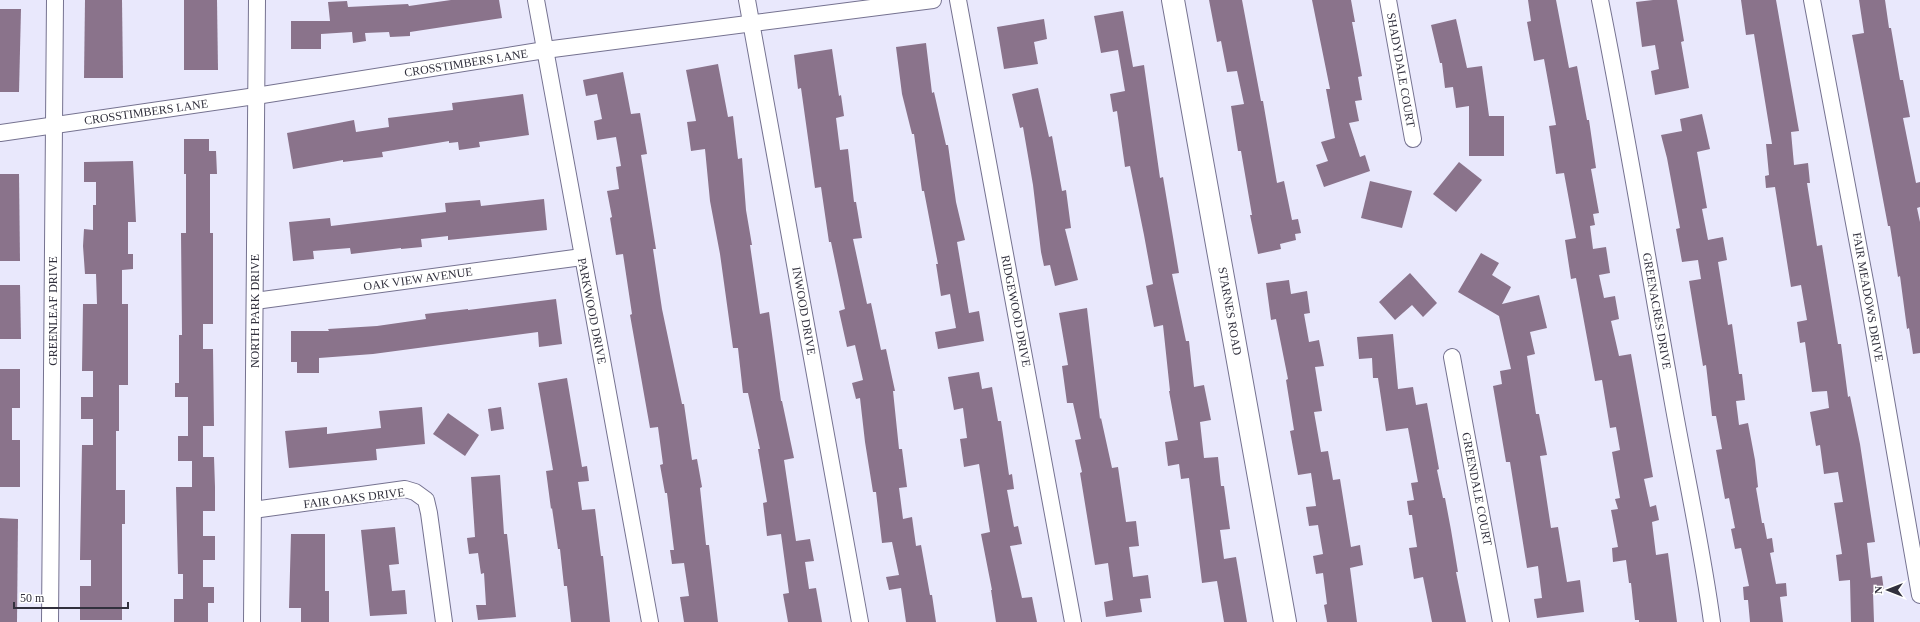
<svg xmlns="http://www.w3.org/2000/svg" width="1920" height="622" font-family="'Times New Roman',serif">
	<rect width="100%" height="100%" fill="#e9e8fc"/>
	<g fill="#8a738b">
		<path d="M85 0H122L123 78H84Z"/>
		<path d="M184 0H217L218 70H184Z"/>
		<path d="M451 0H499L502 18 410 32V36L390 37 389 32 365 33 366 41 353 43 352 32 321 34V49H291V21H330L328 2 347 1 348 7 408 4 409 6Z"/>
		<path d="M1209 0H1242L1261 101H1263L1277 183 1284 181 1292 220 1298 219 1301 233 1295 234 1296 240 1280 244 1281 249 1258 254 1250 215H1252L1241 151H1238L1231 106 1244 104 1237 71 1227 72 1221 41 1217 42Z"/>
		<path d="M1312 0H1351L1355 22H1352L1362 76 1358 77 1362 100 1355 101 1359 121 1349 123 1360 157 1365 155 1370 171 1324 187 1316 165 1328 161 1321 142 1335 138 1326 89H1330Z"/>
		<path d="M1528 0H1556L1569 68 1577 66 1587 120H1589L1596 168 1591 169 1599 213 1593 214 1595 225 1590 226 1593 249 1606 247 1610 273 1599 275 1604 298 1615 296 1619 319 1611 321 1619 356 1631 354 1653 477 1644 479 1650 507 1656 505 1659 520 1652 522 1656 555 1668 553 1677 622H1639V620H1635L1631 583H1629L1626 560 1613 562 1612 548 1618 547 1611 510 1618 509 1615 499 1620 498 1612 452 1620 450 1616 427 1610 428 1602 380 1595 381 1576 278 1571 279 1565 240 1576 238 1564 173 1556 174 1549 126 1556 125 1544 59 1534 61 1527 22 1531 21Z"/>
		<path d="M1653 0H1677L1684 41 1681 42 1689 88 1655 95 1651 71 1659 69 1655 45 1642 47 1636 2Z"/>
		<path d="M1741 0H1776L1799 131 1791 132 1794 165 1808 163 1810 183H1807L1817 246 1822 245 1838 344H1841L1848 397 1850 396 1860 444 1875 542 1867 543 1871 578 1882 576 1884 591 1873 592 1874 622H1851L1850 580 1839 581 1836 555 1842 554 1834 503 1843 502 1838 472 1824 474 1820 445 1816 446 1810 412 1829 408 1827 391 1812 392 1805 342 1800 343 1797 322 1807 320 1801 285 1791 287 1775 187 1766 188 1765 176 1769 175 1766 144H1772L1754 34 1746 35Z"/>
		<path d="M1859 0H1885L1889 28H1891L1900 80H1903L1910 117 1903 118 1916 183 1920 182V207L1917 208 1920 222V353L1913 354 1909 328 1907 329 1900 276 1898 277 1890 226H1888L1852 35 1864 33Z"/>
		<path d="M0 9H21L19 92H0Z"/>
		<path d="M1123 11 1133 67 1144 65 1160 178 1163 177 1179 273 1172 274 1186 341H1189L1194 387 1204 385 1211 420 1200 422 1204 458 1218 457 1221 486H1224L1230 529 1220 530 1224 559 1236 557 1247 622H1224L1217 581 1202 583 1189 478 1181 479 1179 464 1168 466 1165 442 1178 440 1169 391H1170L1163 325 1154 327 1146 286 1153 284 1144 235 1130 166 1125 167 1117 111 1113 112 1110 94 1125 91 1118 50 1101 53 1094 16Z"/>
		<path d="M1044 19 1047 39 1034 42 1038 64 1004 69 997 27Z"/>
		<path d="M1456 19 1467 68 1482 66 1489 116H1504V156H1469V106L1456 108 1453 87 1445 88 1442 63H1440L1431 25Z"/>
		<path d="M926 43 932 93 934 92 946 145H948L956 202 965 240 957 242 969 313 979 311 984 341 938 349 935 332 956 328 950 294 941 296 936 264H938L924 191H922L914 134H912L902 94 896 47Z"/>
		<path d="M832 49 839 96 841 95 844 116 836 118 840 150 848 149 854 202H856L862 238 853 239 867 304 871 303 881 350 886 349 895 391H893L899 449H902L907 487 899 488 903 519 912 517 916 546 921 545 930 595H932L936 622H906L901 588 889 590 886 577 899 575 892 542 882 543 876 492H873L865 442 860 398 856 399 852 383 863 380 855 345 847 347 839 311 845 309 831 242H829L821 187 815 188 801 88 798 89 794 55Z"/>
		<path d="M718 64 728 117 733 116 738 159 742 158 746 210 752 245H750L760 314 769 312 781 401H782L794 458 784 460 796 541 810 539 814 561 805 562 809 589 816 588 822 622H788L783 594 789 593 781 534 767 536 763 503 767 502 758 449H760L748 393H743L738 348H733L720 254 710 201 705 149 691 151 687 122 696 121 686 70Z"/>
		<path d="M623 72 631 114 640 113 647 154 641 155 656 249H653L662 309 682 404H684L692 460 697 459 702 487 700 488 706 545H709L718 622H684L680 597 689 596 684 563 672 564 670 550H674L667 493H665L660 465 663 464 658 427 650 428 630 315 632 314 623 254 616 255 610 218 612 217 607 191 619 189 616 167 621 166 616 137 597 140 594 121 602 119 597 94 586 96 583 80Z"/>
		<path d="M1038 88 1049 137 1052 136 1062 191 1066 190 1071 228 1065 229 1078 280 1055 286 1050 265 1044 266 1041 252 1033 185 1023 127 1020 128 1012 94Z"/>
		<path d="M523 94 529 135 479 142 480 147 459 150 458 142 449 143V141L382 152 383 157 343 162V160L293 169 287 133 354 120 356 132 389 127 388 118 453 110 452 103Z"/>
		<path d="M1702 114 1710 149 1697 152 1707 208 1702 209 1708 240 1723 237 1727 260 1718 262 1728 325 1732 324 1739 374H1742L1745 400 1736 401 1739 425 1748 423 1755 460 1758 487 1756 488 1762 523H1764L1767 539 1772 538 1774 552 1770 553 1776 584 1786 583 1787 596 1780 597 1783 622H1750L1748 600H1744L1743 587 1749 586 1741 548 1735 549 1731 529 1735 528 1729 498 1725 499 1716 450 1722 449 1716 416H1712L1706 365 1703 366 1689 281 1701 279 1698 260 1682 262 1676 229 1680 228 1667 158 1661 135 1682 131 1680 119Z"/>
		<path d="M184 139H209V151H216L217 174H210V233H213V324H203V349H213L214 426H203V457H214L215 487V511H203V536H215V560H203V587H214V603H208V622H174V599H183V574H178L176 487H192V461H178V436H188V397H175V383H179V335H182L181 233H186V174H184Z"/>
		<path d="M133 161 136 222H128V254H133V269L122 270V304H128V385H119V431H116V490H125V524H122V620H80V586H91V560H80L82 445H93V419H81V397H93V371H82L83 304H97L96 274H85L83 246 84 229 93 230V205H96V182H84V162Z"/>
		<path d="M1459 162 1482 180 1456 212 1433 194Z"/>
		<path d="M0 174H19L20 261H0Z"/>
		<path d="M1370 181 1412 191 1402 228 1361 218Z"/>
		<path d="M544 199 547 230 448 240V236L421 239 422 247 401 249V248L351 254 350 248 313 251 314 259 293 261 289 222 330 218 331 226 446 212 445 203 480 200 481 206Z"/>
		<path d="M1481 253 1499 263 1492 275 1511 287 1502 304 1539 295 1547 328 1530 332 1535 354 1527 356 1536 414H1539L1547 455 1540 456 1551 528 1558 527 1567 582 1580 580 1584 612 1537 618 1534 599 1542 598 1538 566 1527 568 1510 462H1506L1493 386 1502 384 1500 371 1511 369 1499 316 1458 292Z"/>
		<path d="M1410 273 1437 303 1423 317 1412 305 1395 320 1379 302Z"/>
		<path d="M1289 280 1291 294 1307 291 1310 313 1304 314 1309 342 1319 340 1324 366 1315 367 1322 411 1314 412 1321 452 1328 451 1333 480 1340 479 1351 547 1360 545 1363 565 1350 568 1357 622H1327L1324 605 1327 604 1323 573 1316 574 1313 556 1323 554 1318 525 1309 526 1306 507 1316 506 1311 473 1298 475 1290 431 1294 430 1286 380 1288 379 1276 319 1271 320 1266 283Z"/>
		<path d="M0 285H20L21 339H0Z"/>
		<path d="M556 299 562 344 539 347 538 332 373 354 319 358V373H297V362H291V331H329L328 329 377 326 426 319 425 314 468 309V310Z"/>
		<path d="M1087 308 1100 419 1101 418 1112 468 1118 467 1126 522 1136 521 1139 546 1129 547 1133 577 1148 575 1151 598 1140 599 1142 612 1106 617 1104 602 1113 600 1108 563 1095 565 1080 473 1082 472 1075 440 1081 439 1073 403H1067L1062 366 1068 365 1059 313Z"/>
		<path d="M1393 334 1398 389 1413 387 1416 405 1427 403 1439 469 1437 470 1443 498H1445L1451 530 1458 572H1456L1466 622H1432L1423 577 1414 579 1409 548 1417 547 1412 515H1409L1407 501 1414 500 1411 483 1418 482 1408 428 1386 431 1378 378H1373L1372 358 1359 359 1357 337Z"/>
		<path d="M0 369H20V408H12V440H20V487H0Z"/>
		<path d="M979 372 982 389 992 387 998 421H1001L1009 475 1012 474 1014 489 1007 490 1014 527 1018 526 1022 544 1010 546 1022 598 1032 597 1037 622H996L991 590H992L981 534 990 532 979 464 964 467 960 439 967 438 963 408 954 410 948 377Z"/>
		<path d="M567 378 582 467 587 466 589 481 578 482 582 510 595 509 601 556H603L610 622H571L567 586H564L560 549H558L552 508 551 509 546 471 553 470 538 383Z"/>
		<path d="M422 407 425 444 376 449 377 460 289 468 285 431 327 427V434L381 428 379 411Z"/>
		<path d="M501 407 504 429 491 431 488 409Z"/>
		<path d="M448 413 479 435 465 456 433 434Z"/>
		<path d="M500 475 504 534H507L516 617 478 620 476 605H486L484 573 481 574 478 553 469 554 467 538 475 537 471 477Z"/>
		<path d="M0 518 18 519 17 622H0Z"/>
		<path d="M395 527 399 564 389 565 392 591 405 590 407 614 370 616 361 530Z"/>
		<path d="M291 534H325V591H329V622H301V608H289Z"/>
	</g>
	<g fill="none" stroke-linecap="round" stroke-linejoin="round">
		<defs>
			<g id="street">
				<path d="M536 0 650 622"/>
				<path d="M747 0 860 622"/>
				<path d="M958 0 1073 622"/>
				<path d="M1388 0 1413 139"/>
				<path d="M1600 0C1627 134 1649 269 1673 403 1686 476 1702 548 1712 622"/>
				<path d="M1812 0 1868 297 1920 595"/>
				<path d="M0 133 256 96 545 50 933 0"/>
				<path d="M255 301 582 257"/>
				<path d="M1452 357 1501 622"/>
				<path d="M253 510 405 489 415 492 426 500 429 513 444 622"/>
				<path d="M50 622 55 0"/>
				<path d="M252 622 257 0"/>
			</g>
			<path id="secondary" d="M1173 0 1285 622"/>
		</defs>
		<use href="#street" stroke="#757290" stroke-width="18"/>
		<use href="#secondary" stroke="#757290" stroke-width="24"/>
		<use href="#street" stroke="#fff" stroke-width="16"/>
		<use href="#secondary" stroke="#fff" stroke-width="22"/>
	</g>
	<g text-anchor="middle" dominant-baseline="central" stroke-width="4" stroke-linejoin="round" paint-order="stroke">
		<g font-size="12" fill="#31303d" stroke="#fff">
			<text transform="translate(466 63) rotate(-9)">CROSSTIMBERS LANE</text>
			<text transform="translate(1401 70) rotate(80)">SHADYDALE COURT</text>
			<text transform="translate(146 112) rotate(-8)">CROSSTIMBERS LANE</text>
			<text transform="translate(418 279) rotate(-8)">OAK VIEW AVENUE</text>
			<text transform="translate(1868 297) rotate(80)">FAIR MEADOWS DRIVE</text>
			<text transform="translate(53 311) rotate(-90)">GREENLEAF DRIVE</text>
			<text transform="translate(255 311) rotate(-90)">NORTH PARK DRIVE</text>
			<text transform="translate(592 311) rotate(79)">PARKWOOD DRIVE</text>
			<text transform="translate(804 311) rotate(80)">INWOOD DRIVE</text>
			<text transform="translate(1016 311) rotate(79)">RIDGEWOOD DRIVE</text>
			<text transform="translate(1230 311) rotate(80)">STARNES ROAD</text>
			<text transform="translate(1657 311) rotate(80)">GREENACRES DRIVE</text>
			<text transform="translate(1477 489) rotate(79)">GREENDALE COURT</text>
			<text transform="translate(354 498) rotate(-7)">FAIR OAKS DRIVE</text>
		</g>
	</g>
	<g transform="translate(1888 590) rotate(270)" stroke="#ffffff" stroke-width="3" paint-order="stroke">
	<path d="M0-3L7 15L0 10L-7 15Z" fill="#31303d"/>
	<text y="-6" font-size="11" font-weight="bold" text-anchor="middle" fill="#31303d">N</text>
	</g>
	<path d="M14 602v6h114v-6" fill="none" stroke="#31303d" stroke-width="2"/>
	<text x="20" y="602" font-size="12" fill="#31303d" stroke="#ffffff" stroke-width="3" paint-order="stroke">50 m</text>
</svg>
